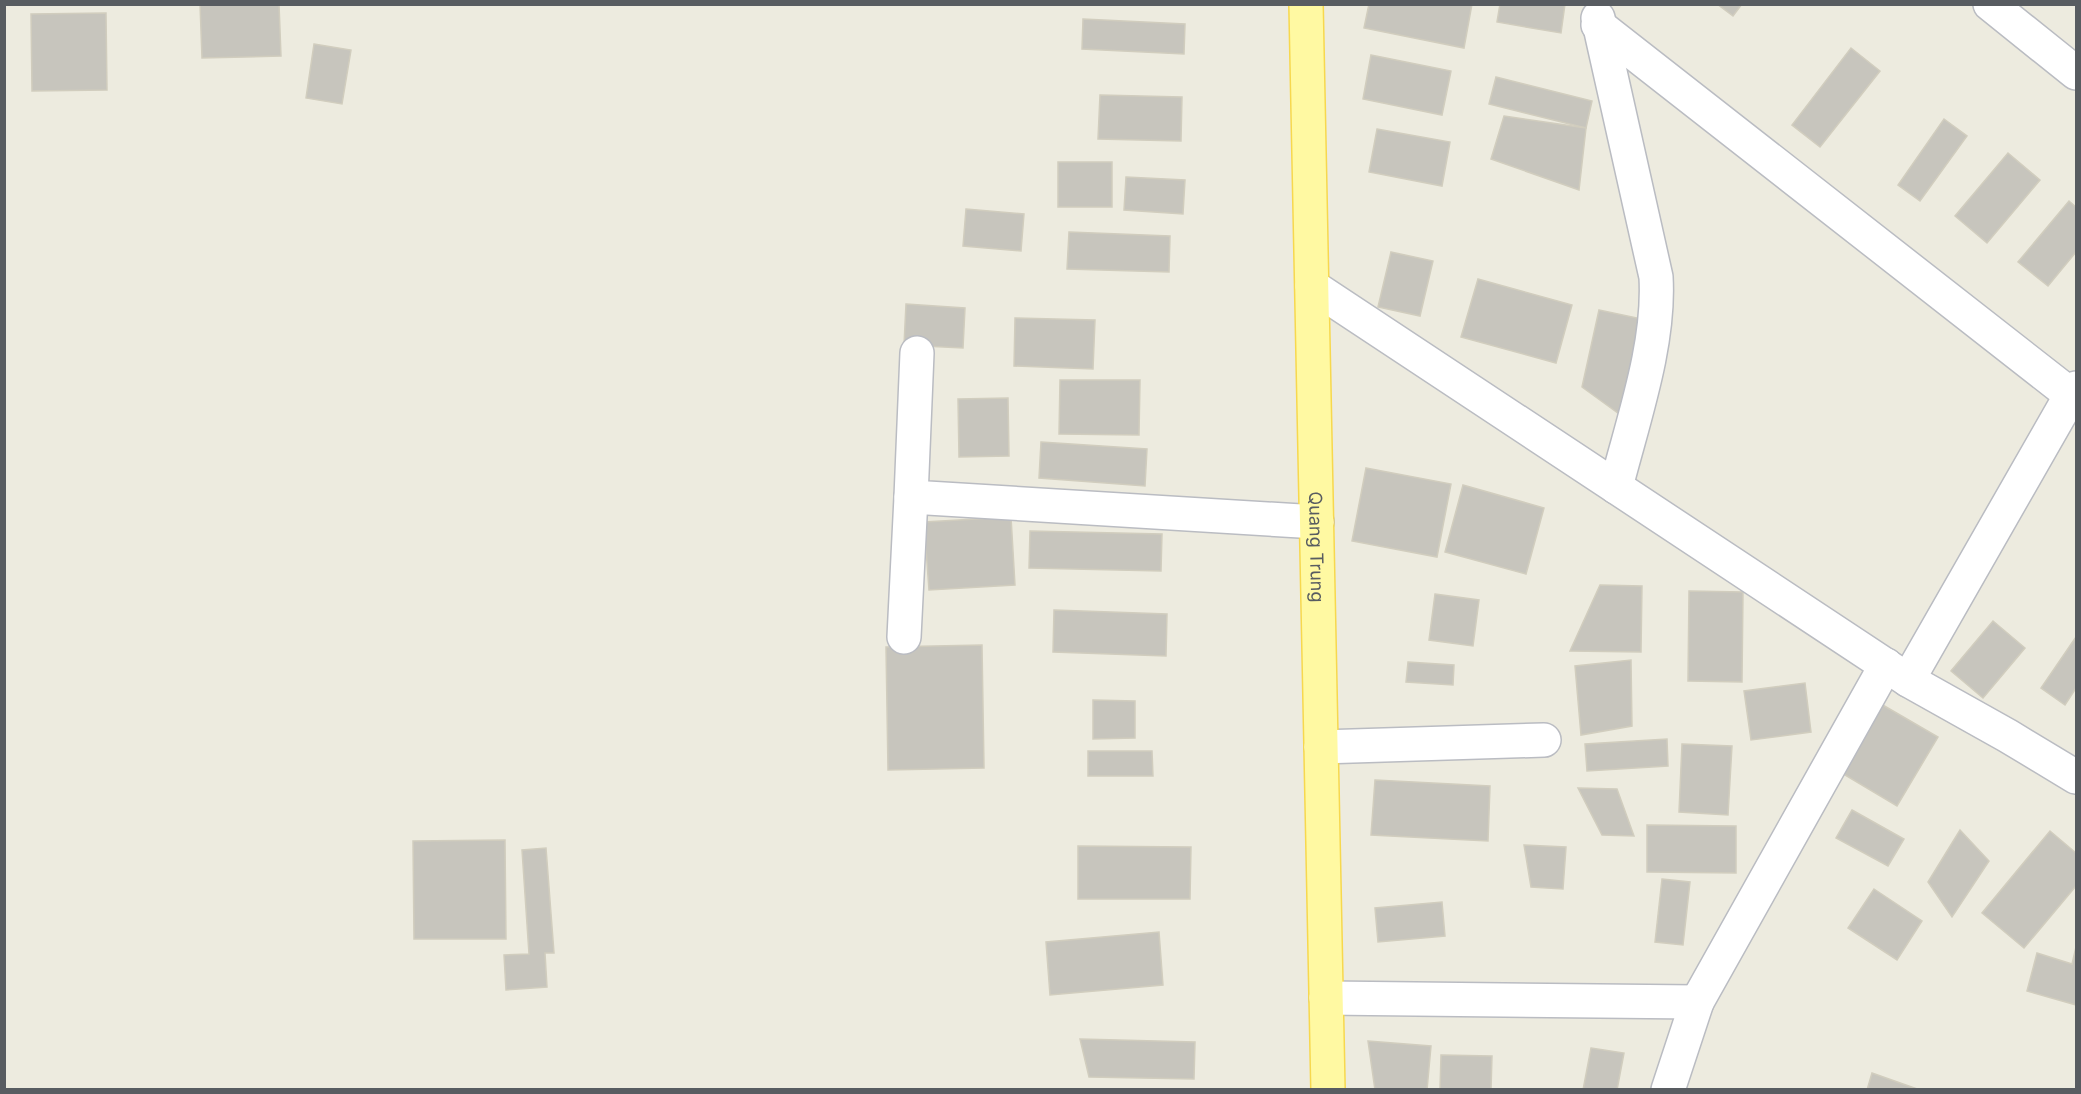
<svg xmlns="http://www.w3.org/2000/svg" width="2081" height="1094" font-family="Inter,sans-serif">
	<rect width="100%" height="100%" fill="#edebdf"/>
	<g fill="#c7c5bd" stroke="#d1cdbe" stroke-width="1.5">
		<path d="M200 4H279L281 56 202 58Z"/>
		<path d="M1369 4H1472L1464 48 1364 28Z"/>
		<path d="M1500 4H1565L1561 33 1497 22Z"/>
		<path d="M1717 4H1742L1733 16Z"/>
		<path d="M106 13 107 90 32 91 31 14Z"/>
		<path d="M1083 19 1185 24 1184 54 1082 49Z"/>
		<path d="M314 44 351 50 342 104 306 98Z"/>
		<path d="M1851 48 1880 71 1820 147 1792 125Z"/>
		<path d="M1371 55 1451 71 1442 115 1363 99Z"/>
		<path d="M1496 77 1592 101 1586 128 1489 104Z"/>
		<path d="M1100 95 1182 97 1181 141 1098 139Z"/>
		<path d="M1504 116 1586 128 1579 190 1491 159Z"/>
		<path d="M1944 119 1967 136 1920 201 1898 185Z"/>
		<path d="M1377 129 1450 142 1442 186 1369 172Z"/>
		<path d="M2008 153 2040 180 1987 243 1955 216Z"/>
		<rect x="1058" y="162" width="54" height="45"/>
		<path d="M1126 177 1185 180 1183 214 1124 210Z"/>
		<path d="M2069 201 2076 207V252L2048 286 2018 262Z"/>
		<path d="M966 209 1024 214 1021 251 963 246Z"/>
		<path d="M1069 232 1170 236 1169 272 1067 269Z"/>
		<path d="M1391 252 1433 261 1420 316 1378 307Z"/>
		<path d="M1478 279 1572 305 1556 363 1461 337Z"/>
		<path d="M906 304 965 308 963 348 904 345Z"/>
		<path d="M1599 310 1642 319 1622 416 1582 387Z"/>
		<path d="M1015 318 1095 320 1093 369 1014 366Z"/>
		<path d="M1060 380H1140L1139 435 1059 434Z"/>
		<path d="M1008 398 1009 456 959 457 958 399Z"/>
		<path d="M1041 442 1147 449 1145 486 1039 478Z"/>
		<path d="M1366 468 1451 484 1437 557 1352 541Z"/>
		<path d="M1463 485 1544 508 1526 574 1445 552Z"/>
		<path d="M1011 517 1015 585 929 590 924 522Z"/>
		<path d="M1030 531 1162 534 1161 571 1029 568Z"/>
		<path d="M1600 585 1642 586 1641 652 1570 651Z"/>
		<path d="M1689 591 1743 592 1742 682 1688 681Z"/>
		<path d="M1435 594 1479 600 1473 646 1429 640Z"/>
		<path d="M1054 610 1167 614 1166 656 1053 652Z"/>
		<path d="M1993 621 2025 648 1983 698 1951 671Z"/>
		<path d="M2076 637V688L2065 705 2041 688Z"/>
		<path d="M982 645 984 768 888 770 886 647Z"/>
		<path d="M1631 660 1632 726 1581 735 1575 666Z"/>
		<path d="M1408 662 1454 665 1453 685 1406 682Z"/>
		<path d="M1805 683 1811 732 1751 740 1744 691Z"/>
		<path d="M1093 700 1135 701V738L1093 739Z"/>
		<path d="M1881 704 1938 737 1897 806 1840 772Z"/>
		<path d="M1667 739 1668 766 1587 771 1585 744Z"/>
		<path d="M1682 744 1732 746 1728 815 1679 812Z"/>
		<path d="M1088 751H1152L1153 776H1088Z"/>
		<path d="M1375 780 1490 786 1488 841 1371 835Z"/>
		<path d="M1578 788 1617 789 1634 836 1602 835Z"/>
		<path d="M1852 810 1904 839 1888 866 1836 838Z"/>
		<path d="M1647 825 1736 826V873L1647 872Z"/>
		<path d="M1960 830 1989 861 1952 917 1928 882Z"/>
		<path d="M2050 831 2076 853V886L2024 948 1982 913Z"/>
		<path d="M505 840 506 939H414L413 841Z"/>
		<path d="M1524 845 1566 847 1563 889 1531 887Z"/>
		<path d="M1078 846 1191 847 1190 899H1078Z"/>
		<path d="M546 848 554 953H545L547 987 506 990 504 955 529 954 522 850Z"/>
		<path d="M1662 879 1690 882 1683 945 1655 942Z"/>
		<path d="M1874 889 1922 921 1897 960 1848 928Z"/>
		<path d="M1442 902 1445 936 1378 942 1375 908Z"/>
		<path d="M1159 932 1163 985 1050 995 1046 942Z"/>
		<path d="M2076 947V1005L2027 991 2037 953 2072 964Z"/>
		<path d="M1080 1039 1195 1042 1194 1079 1089 1077Z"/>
		<path d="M1368 1041 1431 1046 1427 1090H1375Z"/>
		<path d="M1591 1048 1624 1053 1617 1090H1583Z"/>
		<path d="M1441 1055 1492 1056 1491 1090H1440Z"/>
		<path d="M1872 1073 1920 1090H1867Z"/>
	</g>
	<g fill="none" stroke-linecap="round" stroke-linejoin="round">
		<defs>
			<g id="minor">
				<path d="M1990 4 2076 73"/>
				<path d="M1598 18 1656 277C1660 345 1633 420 1616 487"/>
				<path d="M1598 25 2071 395"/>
				<path d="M1312 286 1908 680 2008 736 2076 777"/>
				<path d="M917 353 911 497 1317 522"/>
				<path d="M904 637 911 497"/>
				<path d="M1908 680 2071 395 2076 388"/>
				<path d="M1321 747 1544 740"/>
				<path d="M1326 998 1697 1002 1886 665"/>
				<path d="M1668 1090 1697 1002"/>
			</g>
			<g id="major">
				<path id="s1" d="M1306 4 1328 1090"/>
			</g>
		</defs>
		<use href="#minor" stroke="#babcc2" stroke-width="36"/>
		<use href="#major" stroke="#f7d84e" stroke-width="36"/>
		<use href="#minor" stroke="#fff" stroke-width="33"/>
		<use href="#major" stroke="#fff9a2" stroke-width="33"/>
	</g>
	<g text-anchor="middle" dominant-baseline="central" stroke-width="5" stroke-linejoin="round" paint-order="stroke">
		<g font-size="18" fill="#585c61" stroke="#fff">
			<text stroke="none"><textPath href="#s1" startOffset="543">Quang Trung</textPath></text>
		</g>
	</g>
	<rect width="2081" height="1094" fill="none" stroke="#585c61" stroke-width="12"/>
</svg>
